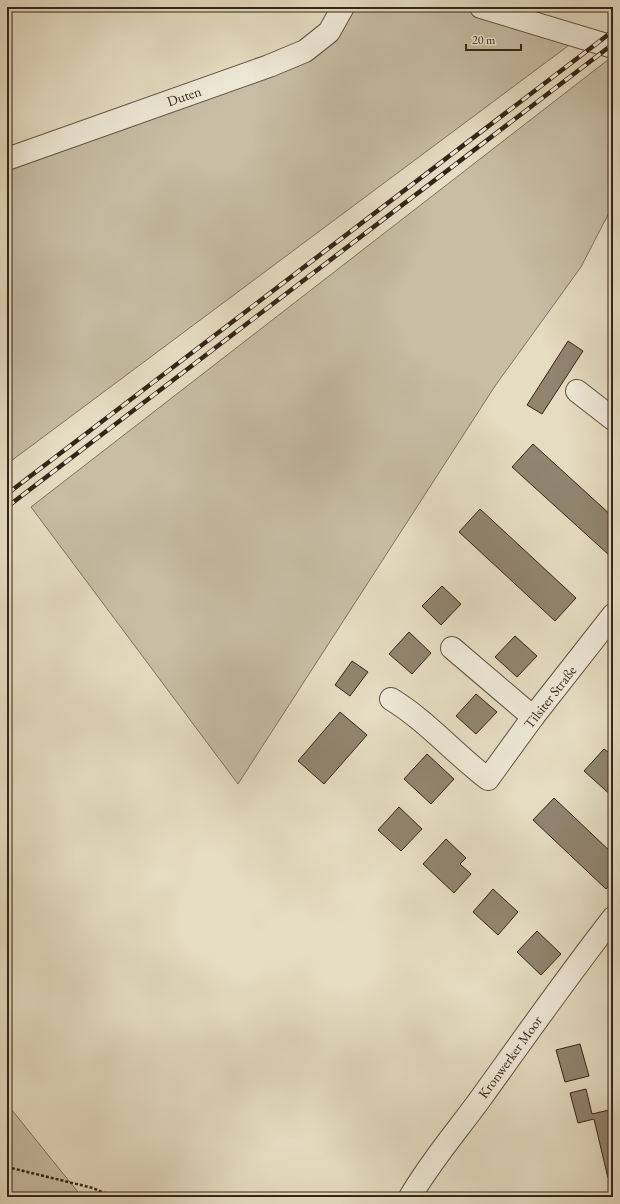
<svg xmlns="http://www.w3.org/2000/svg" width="620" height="1204" font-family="'EB Garamond',serif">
	<rect width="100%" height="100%" fill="#e5ddc2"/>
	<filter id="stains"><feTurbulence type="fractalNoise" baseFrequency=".005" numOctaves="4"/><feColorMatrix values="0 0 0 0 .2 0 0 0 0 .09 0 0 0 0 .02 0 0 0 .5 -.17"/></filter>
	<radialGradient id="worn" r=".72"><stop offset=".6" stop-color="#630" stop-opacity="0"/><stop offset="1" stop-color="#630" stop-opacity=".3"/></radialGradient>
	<g fill="#c7bea5" stroke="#7e725e">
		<path d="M343 7H481L580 37 7 464V159L269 66Z"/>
		<path d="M609 59 613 60V205L581 267 495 386 238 784 31 507Z"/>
		<path d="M7 1104 82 1197H7Z"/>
	</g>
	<g fill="#918570" stroke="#352517">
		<path d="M568 341 583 351 542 414 527 405Z"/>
		<path d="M533 444 613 517V550L609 555 512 467Z"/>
		<path d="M480 509 576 598 555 621 459 532Z"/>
		<path d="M442 586 461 604 441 625 422 606Z"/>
		<path d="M409 632 431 653 412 674 389 654Z"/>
		<path d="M515 636 537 656 517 677 495 657Z"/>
		<path d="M352 661 368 672 350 696 335 685Z"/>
		<path d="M476 694 497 712 476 734 456 716Z"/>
		<path d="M340 712 367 735 324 784 298 761Z"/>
		<path d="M604 749 613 756V797L584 771Z"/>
		<path d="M427 754 454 779 431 804 404 779Z"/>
		<path d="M554 798 613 854V881L606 889 533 820Z"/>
		<path d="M399 807 422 829 401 851 378 830Z"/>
		<path d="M446 839 466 858 460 864 471 874 454 893 423 864Z"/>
		<path d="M493 889 518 912 498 935 473 912Z"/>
		<path d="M537 931 561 954 541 975 517 952Z"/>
		<path d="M580 1044 589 1076 565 1082 556 1050Z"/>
		<path d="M586 1089 592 1114 609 1110 613 1127V1177L608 1178 594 1119 578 1123 570 1093Z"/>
	</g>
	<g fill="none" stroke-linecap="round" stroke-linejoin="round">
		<defs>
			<g id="minor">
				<path d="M481 7 613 47"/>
				<path d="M7 159 269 66 305 51 329 32 343 7"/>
				<path d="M577 391 613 419"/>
				<path d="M452 648 533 717"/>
				<path d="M391 699C427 721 455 754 488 779L533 717 613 615"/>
				<path d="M410 1197C430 1162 457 1131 481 1098 524 1038 567 977 613 918"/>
			</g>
		</defs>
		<use href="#minor" stroke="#615342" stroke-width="24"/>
		<path stroke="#352517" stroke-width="2.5" stroke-dasharray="3 2" stroke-linecap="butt" d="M7 1167 93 1188 113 1197"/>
		<use href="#minor" stroke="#eee9d7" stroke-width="22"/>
		<defs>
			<g id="rail">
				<path d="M7 494 613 31"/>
				<path d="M7 507 613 44"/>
			</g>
		</defs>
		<use href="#rail" stroke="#352517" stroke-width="4.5"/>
		<use href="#rail" stroke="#eee9d7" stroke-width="3" stroke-dasharray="9" stroke-linecap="butt"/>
	</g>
	<g text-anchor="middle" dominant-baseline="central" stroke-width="3" stroke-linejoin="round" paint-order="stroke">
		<g font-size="14" fill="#352517" stroke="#eee9d7">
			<text transform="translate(184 96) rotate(-19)">Duten</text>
			<text transform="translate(550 697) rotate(-52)">Tilsiter Straße</text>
			<text transform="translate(510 1057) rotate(-54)">Kronwerker Moor</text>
		</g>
	</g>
	<rect width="620" height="1204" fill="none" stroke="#e5ddc2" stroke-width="24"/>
	<rect x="8" y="8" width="604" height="1188" fill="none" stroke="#352517" stroke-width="2"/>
	<rect x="12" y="12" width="596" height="1180" fill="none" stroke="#352517"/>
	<path d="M466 44v6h55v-6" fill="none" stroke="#352517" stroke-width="2"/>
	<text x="472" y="44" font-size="12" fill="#352517" stroke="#eee9d7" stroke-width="3" paint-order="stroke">20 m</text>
	<rect width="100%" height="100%" filter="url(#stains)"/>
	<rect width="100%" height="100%" fill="url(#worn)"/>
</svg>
